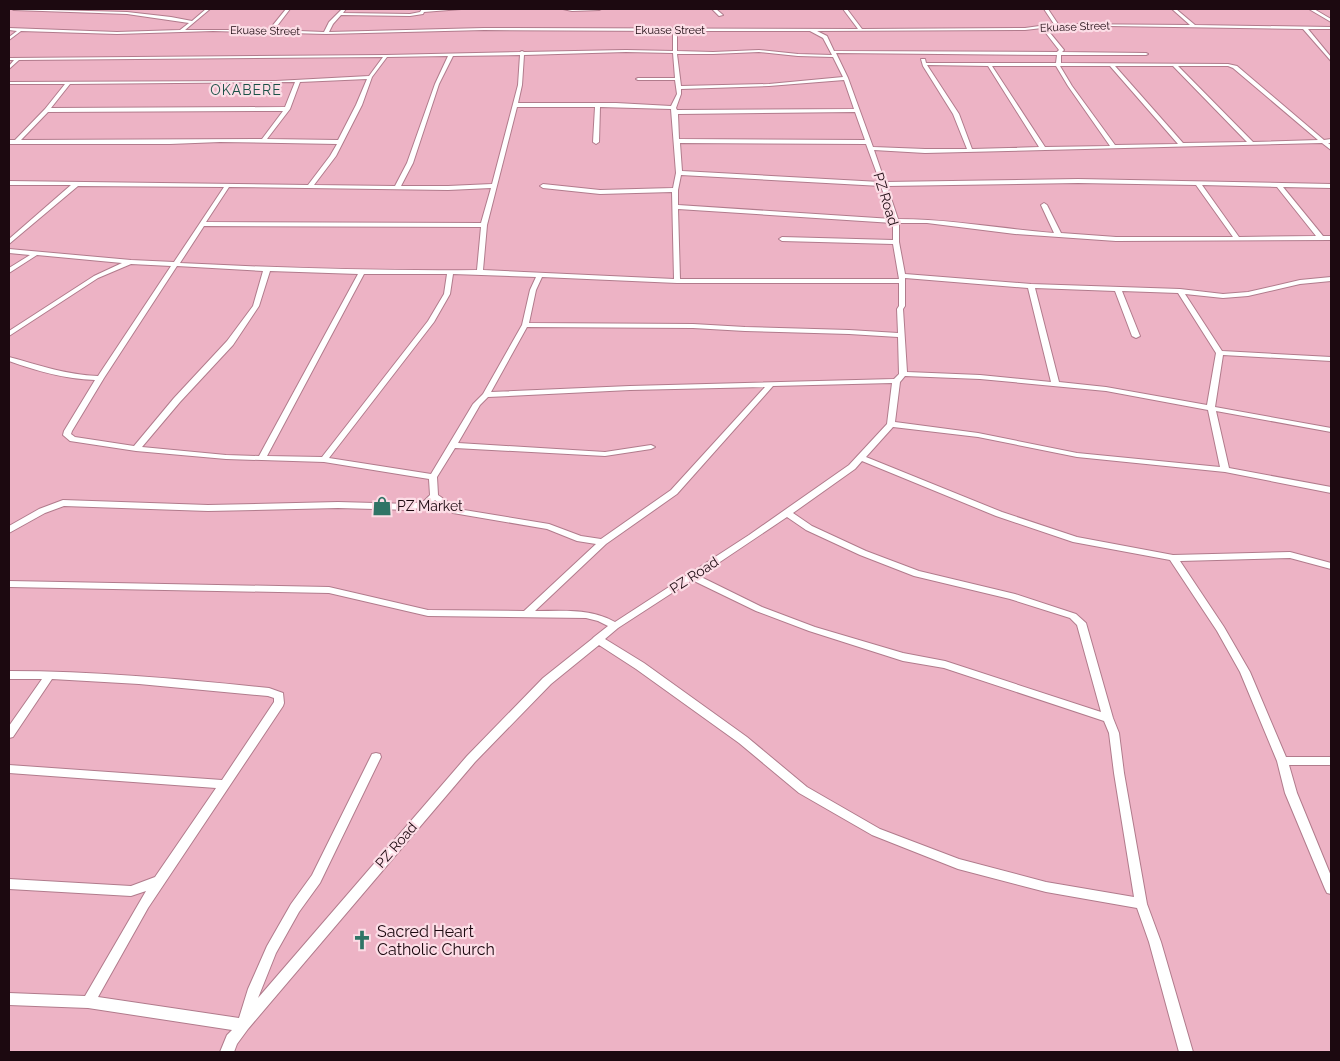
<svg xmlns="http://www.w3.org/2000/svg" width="1340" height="1061" font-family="Raleway,sans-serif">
	<rect width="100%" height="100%" fill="#edb3c5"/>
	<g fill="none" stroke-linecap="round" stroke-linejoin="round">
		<defs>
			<g id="street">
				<path d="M12 9 127 12 171 17 192 21 206 9H210L185 30H269L286 9H290L274 30 324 32 329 22 342 9H346L343 13 410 14 420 12 422 9H461L424 12 423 14 410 16 341 15 333 24 329 32 484 28 858 29 843 9H847L862 29 1025 28 1054 24 1044 9H1048L1058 24 1190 25 1172 9H1176L1195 25 1331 27V29H1308L1331 57V61L1303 29 1109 26H1057L1046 28 1064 50 1062 52 1146 53 1148 54 1146 55H1061V63L1228 64 1237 66 1324 140 1331 139V143H1328L1331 145V150L1322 143 925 153 874 150 885 182 1078 179 1331 184V188L1283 187 1323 236H1331V240L1116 241 1015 234 927 223H899V242L905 274 1031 284 1180 289 1223 294 1248 292 1300 280 1331 277V281L1300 284 1248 296 1223 298 1185 294 1222 351 1331 357V361L1223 355 1215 407 1331 428V432L1216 411 1229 468 1331 487V493L1225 472 1077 457 978 437 893 427 866 457 1002 512 1077 537 1173 555 1290 552 1331 563V569L1290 558 1180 561 1224 627 1250 672 1286 757H1331V765H1289L1297 793 1331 876V894L1327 893 1325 889 1285 793 1277 761 1240 672 1217 631 1170 560 1073 542 996 516 862 461 855 469 793 513 812 526 866 551 919 571 1015 594 1076 614 1086 623 1113 718 1119 733 1124 773 1147 904 1161 942 1193 1052H1179L1149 942 1137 908 1046 892 958 869 872 835 799 793 739 743 636 669 599 645 551 684 475 762 248 1029 237 1044 234 1052H220L227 1035 232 1030 88 1008 9 1005V993L85 996 146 891 131 896 9 889V879L131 886 155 877 216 788 9 773V765L222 780 274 702V698L268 696 139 684 52 679 13 737 9 738V726L42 679H9V671C95 671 183 679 269 688L283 693 284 703 283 706 148 908 98 997 239 1018 248 989 267 946 291 904 312 875 372 754 376 753 380 754 381 757 320 883 299 912 276 953 258 998 467 756 543 678 592 639 594 637 608 626 598 621 586 618 428 616 329 593 9 587V581L329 587 428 610 524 611 596 544 577 541 547 529 453 513 435 500 430 505 411 510 338 508 208 511 64 506 45 513 9 533V526L39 509 63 500 208 505 338 502 411 504 424 501 430 495 429 479 324 462 226 459 136 451 70 441 63 435 64 431 95 380C65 379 37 371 9 361V357C39 365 67 375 98 376L171 266 131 264 98 278 9 336V331L94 276 122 263 37 255 9 273V268L30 255 9 253V249L131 260 174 262 224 187 78 186 9 244V239L71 185H9V181L308 185 330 156 337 144 220 142 170 144H9V140H15L45 109 65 84H9V82L276 81 369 76 383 57 19 60 9 69V66L14 60H9V58L386 55 520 52 522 51 524 52 626 50 673 51V31L484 30 326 34 213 31 117 34 21 31 9 40V37L17 31 9 30V28L117 32 180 30 189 23 127 14 14 10ZM1042 28 1059 50 1057 52 834 51 827 36 817 31 1025 30ZM677 31H810L823 38 832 55 798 54 759 50 713 52 677 51ZM626 52 673 53 675 78H638L636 79 638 80H675L677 94 671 106 616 103H518L522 85 524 55ZM759 52 798 56 833 57 843 77 769 84 681 86 677 54H713ZM836 53 1057 55 1056 63H926L925 59H921L923 66 953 114 967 149H925L873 147 848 78ZM520 55 518 85 492 184 448 186H401L413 163 439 84 453 56ZM448 56 435 84 407 163 395 186 314 185 336 156 362 105 372 77 387 57ZM927 65 988 66 1039 147 972 149 959 114ZM992 66H1056L1068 86 1110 146 1045 147ZM1060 66H1110L1178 144 1115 145 1072 86ZM1115 66H1173L1247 142 1183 143ZM1178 66H1228L1233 68 1318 140 1253 142ZM367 79 356 105 338 140 267 139 290 109 300 82ZM844 80 854 109 677 110 676 108 681 94V89L769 86ZM295 82 285 107 51 108 70 84ZM517 107H595L593 142 596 144 599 142 600 107 671 109 676 173 673 188 600 190 543 184 540 186 543 188 600 194 672 192 674 279 483 270 487 225ZM283 111 262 139 21 140 48 112ZM855 112 865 140 679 139 678 114ZM680 143 866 144 880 182 682 171ZM681 175 881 186 892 219 678 205V190ZM1078 183 1196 185 1233 237H1116L1061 233 1047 205 1044 203 1041 205 1054 233C1002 229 951 219 898 219L887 186ZM1202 185 1277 187 1316 236 1239 237ZM229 187 448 190 491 188 481 223 206 222ZM678 209 893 223V240L782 237 779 239 782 241 893 244 899 279H680ZM204 226 481 227 477 270C378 271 279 268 180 263ZM177 266 263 271 253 306 227 341 174 398 134 446 75 437 71 434 72 431 104 378ZM270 271 358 274 259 456 226 455 142 447 180 402 233 345 259 306ZM364 274H447L444 294 428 321 322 457 267 456ZM453 274 536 277 530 290 522 325 483 394 473 404 431 474 329 458 434 322 450 294ZM542 277 677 283H899V306L897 309 898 333 849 330 745 327 693 324 529 323 536 290ZM905 278 1028 288 1051 382 980 375 907 372 903 309 905 306ZM1035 288 1115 291 1132 336 1136 338 1140 336 1122 291 1178 293 1216 353 1207 405 1106 387 1059 382ZM527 327 693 328 745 331 849 334 898 337 899 374 894 379 630 386 491 392ZM905 376 980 379 1106 391 1208 410 1220 467 1077 453 978 433 895 422 900 382ZM892 383 887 424 849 465 749 535 615 622C591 608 562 611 535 611L606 544 677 494 773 386ZM765 387 671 490 601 539 581 536 549 524 458 509 438 495 437 477 455 448 605 456 651 449 655 447 651 445 605 452 458 443 480 405 488 397 630 390ZM787 517 806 530 860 555 914 576 1010 599 1070 618 1077 625 1101 712 945 661 903 653 815 627 762 607 699 576ZM692 580 756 611 809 631 903 661 944 668 1104 721 1109 733 1114 773 1134 897 1046 882 959 859 880 829 807 787 747 737 644 663 605 639 618 628Z"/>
				<path d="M563 9H601L599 10 572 11Z"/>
				<path d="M712 9H716L723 15 719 16Z"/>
				<path d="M1309 9H1314L1331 19V22Z"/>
			</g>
		</defs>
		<use href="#street" stroke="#b17b8c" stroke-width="2"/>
		<use href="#street" fill="#fff" fill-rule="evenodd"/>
	</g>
	<defs>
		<symbol id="shop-bare" viewBox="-9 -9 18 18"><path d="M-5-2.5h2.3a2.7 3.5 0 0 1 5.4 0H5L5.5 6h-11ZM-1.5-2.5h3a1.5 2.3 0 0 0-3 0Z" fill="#307466" stroke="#fcdde6" stroke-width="2.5" paint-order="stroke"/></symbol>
		<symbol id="church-bare" viewBox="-9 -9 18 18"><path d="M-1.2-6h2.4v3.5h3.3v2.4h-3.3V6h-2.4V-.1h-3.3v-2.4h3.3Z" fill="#307466" stroke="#fcdde6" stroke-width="2.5" paint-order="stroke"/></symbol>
	</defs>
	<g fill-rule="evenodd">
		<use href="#shop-bare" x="368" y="492" width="28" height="28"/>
		<use href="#church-bare" x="348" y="926" width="28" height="28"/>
	</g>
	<g text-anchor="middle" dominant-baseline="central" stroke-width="4.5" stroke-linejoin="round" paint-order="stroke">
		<g font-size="11" fill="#1c0910" stroke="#fcdde6">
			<text transform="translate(1075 27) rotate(-2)">Ekuase Street</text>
			<text x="670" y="30">Ekuase Street</text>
			<text transform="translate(265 31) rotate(1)">Ekuase Street</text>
		</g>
		<g font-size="14" letter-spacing="1" fill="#195046" stroke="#fcdde6">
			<text x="246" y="90">OKABERE</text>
		</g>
		<g font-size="14" fill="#1c0910" stroke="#fcdde6">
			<text transform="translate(886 199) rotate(73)">PZ Road</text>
			<text transform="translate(694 575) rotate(-33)">PZ Road</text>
			<text transform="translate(396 845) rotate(-49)">PZ Road</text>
		</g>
		<g font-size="14" fill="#1c0910" stroke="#fcdde6" text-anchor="start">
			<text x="397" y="506">PZ Market</text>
		</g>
		<g font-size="16" fill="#1c0910" stroke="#fcdde6" text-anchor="start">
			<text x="377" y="931">Sacred Heart<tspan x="377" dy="18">Catholic Church</tspan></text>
		</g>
	</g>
	<rect width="1340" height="1061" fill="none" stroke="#1c0910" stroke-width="20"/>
</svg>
